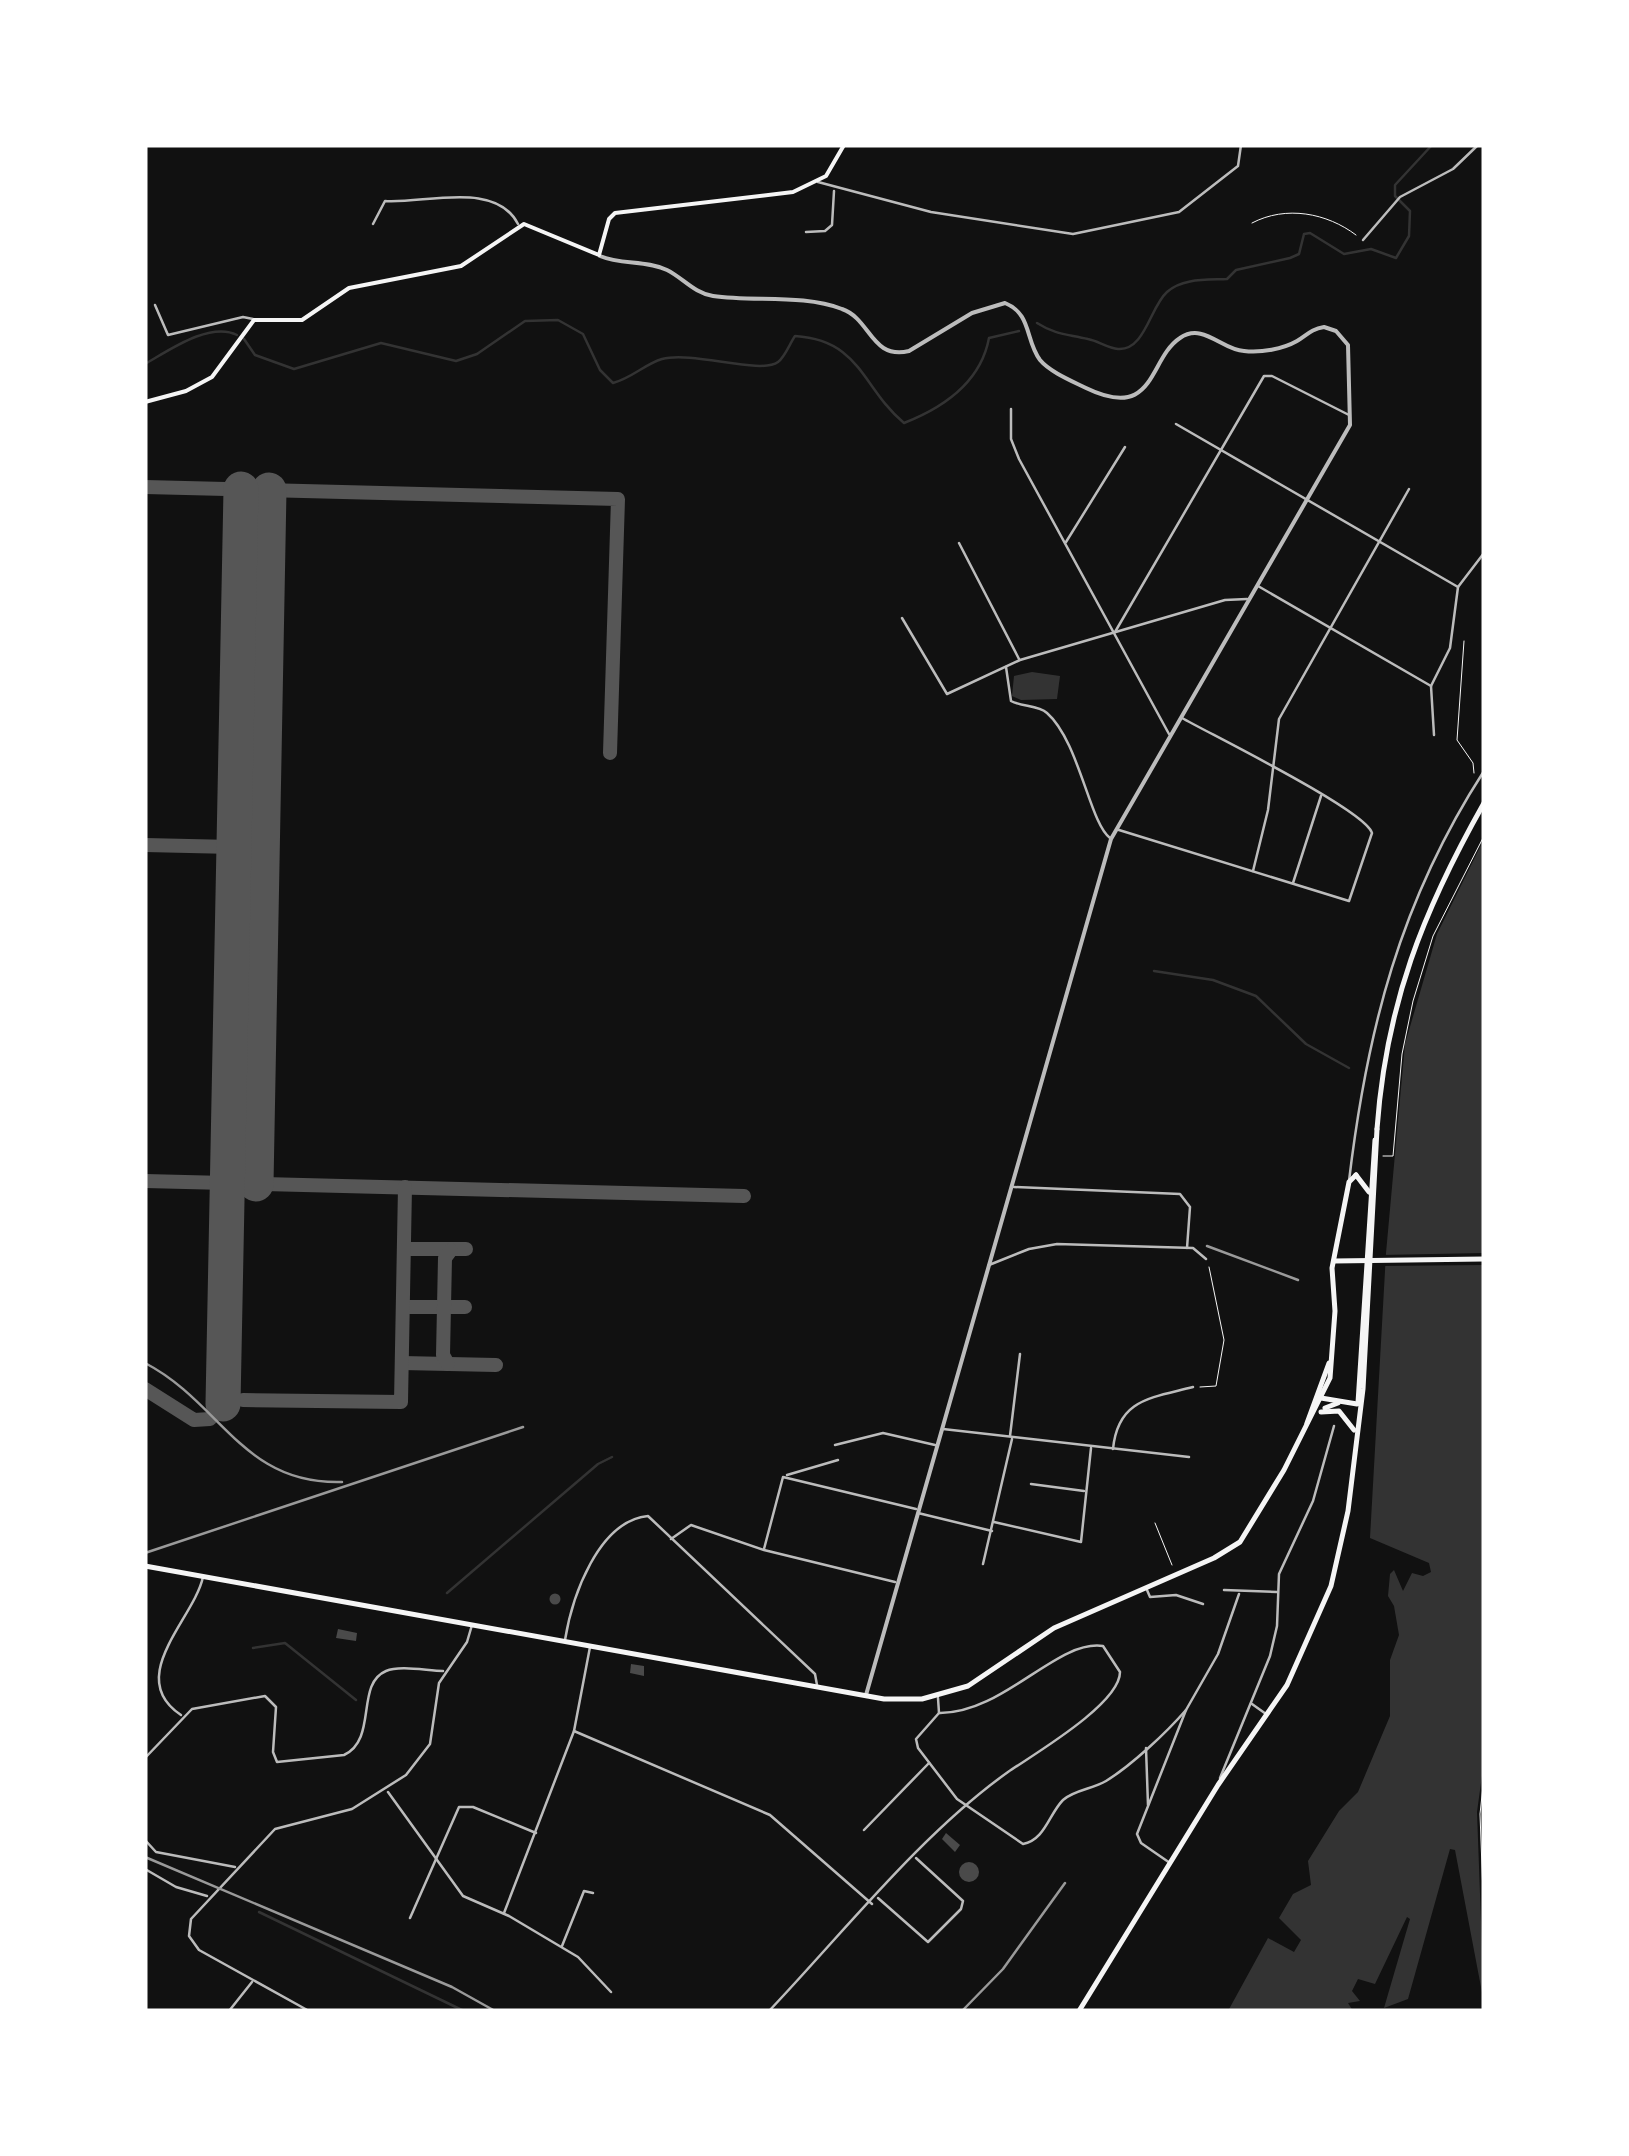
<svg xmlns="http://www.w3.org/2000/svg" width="1629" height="2156" font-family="Literata,serif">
	<rect width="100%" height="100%" fill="#111"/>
	<g fill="#333">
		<path d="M1032 672 1060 676 1057 699 1021 700 1012 696 1014 676Z"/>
		<path d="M1484 839V1761L1477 1812 1484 2003 1455 1850 1450 1849 1408 1999 1384 2008 1410 1919 1407 1917 1375 1984 1358 1979 1352 1991 1360 2001 1348 2003 1353 2011H1228L1268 1938 1294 1952 1301 1940 1279 1918 1293 1894 1311 1885 1308 1861 1339 1811 1358 1792 1390 1716V1660L1399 1635 1394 1606 1388 1596 1390 1574 1394 1570 1403 1591 1412 1573 1423 1576 1431 1572 1429 1563 1370 1538 1386 1253 1405 1044 1437 934Z"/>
	</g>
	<path fill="#111" d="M1484 1253V1265L1381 1266V1255Z"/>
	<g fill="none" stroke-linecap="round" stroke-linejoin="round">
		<g stroke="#333" stroke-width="2.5">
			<path d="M1037 323C1056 335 1067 334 1088 339 1098 341 1108 348 1118 349 1145 351 1150 307 1167 292 1182 278 1207 280 1227 279L1236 270 1290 258 1299 254 1304 234 1310 233 1344 254 1371 249 1396 258 1409 236 1410 211 1395 196V185L1432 145"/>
			<path d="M244 339 255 355 294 369 381 343 456 361 477 354 525 321 558 320 583 334 600 370 613 383C632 378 645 364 662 359 694 351 760 375 778 362 785 357 790 343 795 336 861 340 862 388 904 423 945 407 981 381 989 338L1019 331"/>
			<path d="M145 364C168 351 210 321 237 335"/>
			<path d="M1154 971 1213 980 1256 996 1306 1044 1349 1068"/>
			<path d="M447 1593 598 1464 612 1457"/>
			<path d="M253 1648 285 1643 356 1700"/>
			<path d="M259 1912 464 2011"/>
		</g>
		<g stroke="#565656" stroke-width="14">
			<path d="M145 487 618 499 610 753"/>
			<path d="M145 845 233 847"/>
			<path d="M145 1181 744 1196"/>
			<path d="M404 1249H466"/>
			<path d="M403 1307H465"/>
			<path d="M402 1363 496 1365"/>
			<path d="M448 1364 443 1355 445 1258 451 1250"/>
			<path d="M145 1389 194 1420 210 1419 223 1404"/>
			<path d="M243 1400 401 1402 405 1187"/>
		</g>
		<g stroke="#565656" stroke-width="35">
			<path d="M256 1184 269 490"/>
			<path d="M223 1404 241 489"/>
		</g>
	</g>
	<g fill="#4a4a4a">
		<circle cx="555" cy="1599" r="5.5"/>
		<path d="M338 1629 357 1633 356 1641 336 1638Z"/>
		<path d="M631 1664 644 1666V1676L630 1673Z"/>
		<path d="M946 1833 960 1845 955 1852 942 1839Z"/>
		<circle cx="969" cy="1872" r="10"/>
	</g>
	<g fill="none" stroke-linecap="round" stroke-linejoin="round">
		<g stroke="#f5f5f5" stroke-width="1">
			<path d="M1252 223C1286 205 1327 213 1356 235"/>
			<path d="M1464 641 1457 740 1473 763 1474 773"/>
			<path d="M1383 1156H1393L1402 1054 1413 1001 1433 936 1484 836"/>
			<path d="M1200 1387 1216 1386 1224 1340 1209 1267"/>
			<path d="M1155 1523 1172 1565"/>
			<path d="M1484 1777 1480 1814 1484 1921"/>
		</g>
		<g stroke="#bcbcbc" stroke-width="2.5">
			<path d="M818 182 931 212 1073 234 1179 212 1238 166 1241 145"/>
			<path d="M373 224 385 201C424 204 496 180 518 224"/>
			<path d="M806 232 825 231 832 225 834 191"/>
			<path d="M1363 240 1400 197 1453 169 1478 145"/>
			<path d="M155 305 168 335 243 317 253 319"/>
			<path d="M1011 409V439L1019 459 1169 734"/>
			<path d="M1176 424 1458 587"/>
			<path d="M1066 542 1125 447"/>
			<path d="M959 543 1019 659"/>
			<path d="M1258 586 1431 686"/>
			<path d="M902 618 947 694 1020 660 1225 600 1247 599"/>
			<path d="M1115 632 1264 376H1272L1349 415"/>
			<path d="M1006 667 1011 701C1022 707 1038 705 1047 713 1079 741 1090 824 1110 838"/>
			<path d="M1434 735 1431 686 1450 648 1458 587 1484 553"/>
			<path d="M1119 830 1349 901 1372 833C1365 810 1212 735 1182 718"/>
			<path d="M1253 871 1268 810 1279 719 1409 489"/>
			<path d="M1293 883 1321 796"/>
			<path d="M1349 1181C1367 1030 1400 901 1484 771"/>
			<path d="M1014 1187 1180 1194 1190 1207 1187 1248"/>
			<path d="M989 1265 1029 1249 1057 1244 1193 1248 1206 1259"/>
			<path d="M943 1429 1189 1457"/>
			<path d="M1010 1436 1020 1354"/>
			<path d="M835 1445 883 1433 935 1445"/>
			<path d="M1113 1449C1118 1399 1151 1398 1193 1387"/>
			<path d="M787 1475 838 1460"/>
			<path d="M1031 1484 1084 1491"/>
			<path d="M918 1513 992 1531"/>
			<path d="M994 1522 1081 1542 1091 1448"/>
			<path d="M671 1539 691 1525 764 1550 895 1582"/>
			<path d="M764 1549 783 1477 916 1509"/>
			<path d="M983 1564 1012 1439"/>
			<path d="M1147 1590 1150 1597 1176 1595 1203 1604"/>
			<path d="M1224 1590 1277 1592"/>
			<path d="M565 1640C572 1597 598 1521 648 1516L815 1674 817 1685"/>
			<path d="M938 1698 939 1713 916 1739 918 1748 957 1799 1023 1844C1045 1840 1049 1814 1063 1800 1074 1790 1093 1789 1106 1781 1132 1765 1167 1732 1186 1710"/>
			<path d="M1252 1704 1266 1714"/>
			<path d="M181 1715C124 1677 194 1619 203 1577"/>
			<path d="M574 1731 770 1815 872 1904"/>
			<path d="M1146 1748 1148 1805"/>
			<path d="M145 1758 192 1709 265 1696 276 1707 273 1752 277 1762 344 1755C378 1739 355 1684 386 1671 400 1665 428 1671 443 1671"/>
			<path d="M1220 1778 1270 1656 1277 1626 1279 1574 1313 1501 1334 1426"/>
			<path d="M388 1792 463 1896 509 1916 578 1957 611 1992"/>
			<path d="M864 1830 929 1763"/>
			<path d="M145 1840 156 1852 235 1867"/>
			<path d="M1170 1863 1141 1843 1137 1834 1186 1710 1218 1654 1239 1594"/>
			<path d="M145 1869 176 1887 207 1896"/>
			<path d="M878 1898 928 1942 961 1909 963 1901 916 1858"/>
			<path d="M504 1913 574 1731 590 1647"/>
			<path d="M410 1918 459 1807H473L536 1833"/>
			<path d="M562 1946 584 1891 593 1893"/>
			<path d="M229 2011 252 1982"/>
			<path d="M309 2011 199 1950 189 1936 191 1919 275 1829 352 1809 406 1775 430 1744 439 1683 467 1642 472 1625"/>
			<path d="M769 2011C843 1933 922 1833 1008 1772 1034 1754 1120 1704 1120 1672L1103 1646C1057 1639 1003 1714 939 1713"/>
		</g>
		<path stroke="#bcbcbc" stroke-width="4" d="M600 256C621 265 646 260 667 270 683 278 694 293 713 296 754 302 803 294 842 309 871 319 871 360 909 351L972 313 1005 303C1032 314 1025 340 1040 360 1050 372 1072 381 1086 388 1156 422 1148 359 1180 338 1203 322 1222 350 1244 351 1261 353 1283 349 1297 341 1307 335 1311 329 1324 327L1336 331 1348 345 1350 425 1111 839 866 1695"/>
		<path stroke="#f5f5f5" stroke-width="4" d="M145 402 186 391 212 377 254 320H302L349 288 461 266 524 224 599 255 609 219 615 213 793 192 826 176 844 145"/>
		<g stroke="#f5f5f5" stroke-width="5">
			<path d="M1377 1129C1386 1004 1423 911 1484 803"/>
			<path d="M1356 1175 1369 1192"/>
			<path d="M1334 1261 1484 1259"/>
			<path d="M1321 1398 1357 1404"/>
			<path d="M1358 1403 1375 1140"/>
			<path d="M1325 1408 1338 1403"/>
			<path d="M1321 1412 1339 1411 1354 1430"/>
			<path d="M1307 1423 1329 1363"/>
			<path d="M145 1566 884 1699H922L968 1686 1054 1628 1214 1558 1240 1542 1284 1470 1330 1378 1335 1311 1332 1268 1349 1182 1356 1175"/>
			<path d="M1079 2011 1218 1785 1287 1685 1331 1586 1348 1511 1363 1389 1377 1129"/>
		</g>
		<g stroke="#9a9a9a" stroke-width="2.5">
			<path d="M1207 1246 1298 1280"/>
			<path d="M145 1363C222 1403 242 1485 342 1482"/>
			<path d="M145 1553 523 1427"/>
			<path d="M145 1857 452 1987 495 2011"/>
			<path d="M962 2011 1003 1969 1065 1883"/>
		</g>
	</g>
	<rect width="1629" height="2156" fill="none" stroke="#ffffff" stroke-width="295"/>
</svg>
